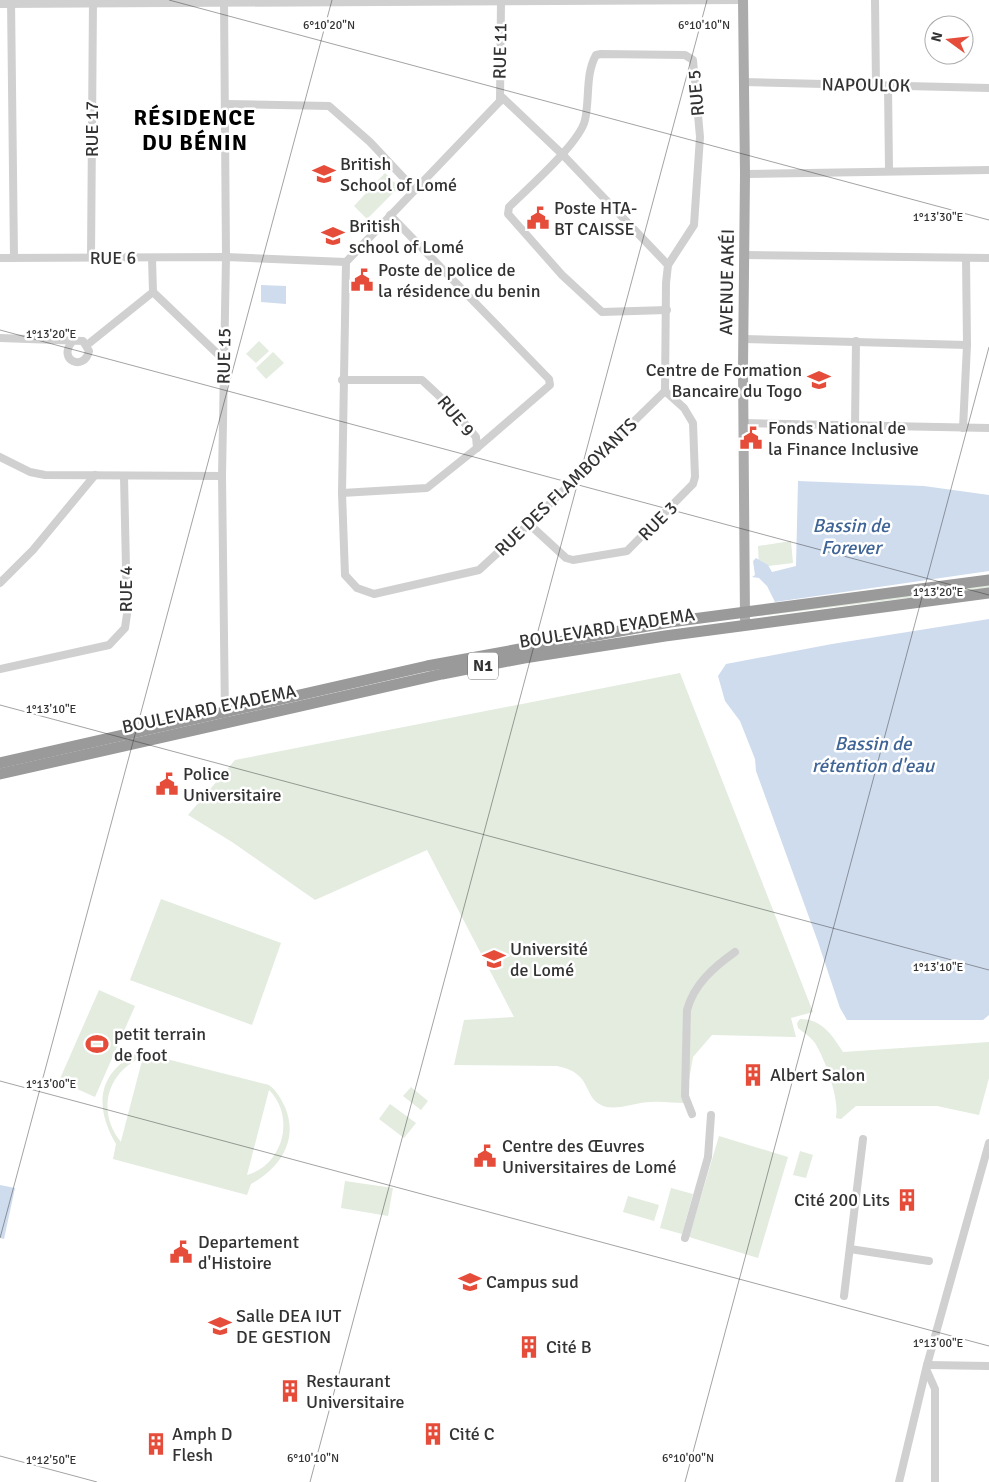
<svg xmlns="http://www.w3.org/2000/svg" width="989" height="1482" font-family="Signika,sans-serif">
	<rect width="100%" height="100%" fill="#fff"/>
	<g fill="#e3ecdf" fill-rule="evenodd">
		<path d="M385 173 399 187 367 219 354 206Z"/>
		<path d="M259 341 269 351 256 363 246 354Z"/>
		<path d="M273 352 284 363 266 379 256 368Z"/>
		<path d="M791 541 793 563 759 567 758 546Z"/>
		<path d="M989 585V588L760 616 761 615Z"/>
		<path d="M680 673 813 1012 791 1018 796 1037 712 1035 693 1057 685 1103C674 1103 662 1101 651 1102 636 1102 614 1112 601 1105 582 1095 593 1073 557 1066L454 1065 464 1020 514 1017 427 850 315 900 232 842 188 815 235 760Z"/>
		<path d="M161 899 281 943 252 1025 130 980Z"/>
		<path d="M99 990 135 1006 95 1097 59 1081Z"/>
		<path d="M800 1019C822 1019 832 1035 843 1052L989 1042V1078L979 1115 937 1106H856L841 1119 836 1118C840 1100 825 1059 815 1043 810 1036 804 1033 798 1028L797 1023Z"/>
		<path d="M139 1052 269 1085C277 1091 281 1099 285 1107 299 1140 280 1168 251 1184L247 1195 113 1159 116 1144C94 1106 97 1073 139 1052ZM143 1057 121 1141V1142C96 1112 107 1071 143 1057ZM269 1090C296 1117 283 1165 247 1175Z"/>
		<path d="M411 1087 428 1101 421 1110 403 1096Z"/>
		<path d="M390 1104 416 1123 404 1138 379 1119Z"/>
		<path d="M719 1136 788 1157 758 1258 689 1237Z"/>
		<path d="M800 1151 813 1155 806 1178 793 1175Z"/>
		<path d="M345 1181 393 1188 388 1216 341 1208Z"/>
		<path d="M671 1188 693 1194 682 1234 660 1228Z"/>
		<path d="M628 1196 659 1205 654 1221 623 1212Z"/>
	</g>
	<g fill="#cfdcee">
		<path d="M261 285 286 286V304L261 302Z"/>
		<path d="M798 481 924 486 989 495V571L775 602 767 586 759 578 752 577 755 575 753 561 756 558 768 565 772 572 796 566Z"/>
		<path d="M989 619V1015L983 1020H847L840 1008 818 942 756 771 755 759 740 721 725 701 718 676 726 664 832 644Z"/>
		<path d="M0 1185 15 1188 4 1239 0 1238Z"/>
	</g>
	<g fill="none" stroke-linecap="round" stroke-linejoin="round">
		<g stroke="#d0d0d0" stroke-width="8">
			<path d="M11 0 14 258"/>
			<path d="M224 0 226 257 222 476 225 716"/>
			<path d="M875 0 876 86"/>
			<path d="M0 4 743 0"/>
			<path d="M743 82 989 88"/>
			<path d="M888 86 889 170"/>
			<path d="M503 98 562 154 668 265 666 283 665 391 529 524 479 570 374 594 357 588 345 575 342 493 346 262Z"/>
			<path d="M500 101 501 0"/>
			<path d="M226 104 329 106 370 142 415 190"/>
			<path d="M745 174 989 170"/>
			<path d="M744 255 989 258"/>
			<path d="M0 258 226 257 346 262"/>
			<path d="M91 258 93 0"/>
			<path d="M152 258 153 292 224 360"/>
			<path d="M667 310 602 312 562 275 508 214 509 207C527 189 580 143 585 120 590 98 585 75 596 55L601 54 685 55 693 60 700 137 694 225 668 265"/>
			<path d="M0 338 83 341 89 351C84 372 57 360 72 342"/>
			<path d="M743 339 967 345"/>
			<path d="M87 345 153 292"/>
			<path d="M342 380H422L452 408 476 437 477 448"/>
			<path d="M743 423 989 428"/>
			<path d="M855 426 856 341"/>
			<path d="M963 428 967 345 966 258"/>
			<path d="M0 457 30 472 45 475 222 476"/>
			<path d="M342 493 427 488 477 448 550 385 549 379 545 375 390 215"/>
			<path d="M529 524 566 558 573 560 627 551 693 484 695 477 693 423 684 408 665 391"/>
			<path d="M0 583 33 550 95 475"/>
			<path d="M0 669 109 645 125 628 127 614 124 476"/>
			<path d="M692 1114 685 1096 687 1010C694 984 714 967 735 952"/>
			<path d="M685 1238 708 1157 711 1115"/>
			<path d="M850 1249 929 1261"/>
			<path d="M844 1296 863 1139"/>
			<path d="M927 1365 989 1366"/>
			<path d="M927 1371 935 1389V1482"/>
			<path d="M899 1482 927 1365 989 1143"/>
		</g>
		<path stroke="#ababab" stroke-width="10" d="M743 0 745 174 743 368 745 619"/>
		<g stroke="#9a9a9a" stroke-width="11">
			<path d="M0 763 427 666 525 648 670 622 989 580"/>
			<path d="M0 774 442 674 524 658 665 636 989 593"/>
		</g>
	</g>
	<path fill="none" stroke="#333" stroke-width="1" stroke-opacity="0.45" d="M169 0 989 220M0 330 989 595M0 705 989 970M0 1081 989 1346M0 1238 332 0M0 1456 97 1482M310 1482 707 0M685 1482 989 347"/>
	<defs>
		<symbol id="school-bare" viewBox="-9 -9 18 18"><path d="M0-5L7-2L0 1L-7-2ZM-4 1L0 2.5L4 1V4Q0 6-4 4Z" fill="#e54c39" stroke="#fff" stroke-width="2.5" paint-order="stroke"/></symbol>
		<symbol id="civic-bare" viewBox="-9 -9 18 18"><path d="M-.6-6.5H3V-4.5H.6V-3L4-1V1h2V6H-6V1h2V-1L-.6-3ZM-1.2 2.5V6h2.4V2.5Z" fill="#e54c39" stroke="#fff" stroke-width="2.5" paint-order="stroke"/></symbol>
		<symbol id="university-bare" viewBox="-9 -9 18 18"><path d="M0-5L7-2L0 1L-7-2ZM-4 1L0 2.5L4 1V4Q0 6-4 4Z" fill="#e54c39" stroke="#fff" stroke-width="2.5" paint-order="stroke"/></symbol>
		<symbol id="stadium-bare" viewBox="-9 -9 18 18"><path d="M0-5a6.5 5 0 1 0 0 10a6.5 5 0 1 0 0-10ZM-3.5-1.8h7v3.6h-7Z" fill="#e54c39" stroke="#fff" stroke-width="2.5" paint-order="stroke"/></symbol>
		<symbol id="building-bare" viewBox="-9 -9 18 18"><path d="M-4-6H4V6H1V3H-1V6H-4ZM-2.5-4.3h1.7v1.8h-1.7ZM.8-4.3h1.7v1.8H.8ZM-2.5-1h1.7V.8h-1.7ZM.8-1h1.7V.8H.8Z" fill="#e54c39" stroke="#fff" stroke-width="2.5" paint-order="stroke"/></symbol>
	</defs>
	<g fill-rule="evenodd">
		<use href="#school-bare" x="308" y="158" width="32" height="32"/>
		<use href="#civic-bare" x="522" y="202" width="32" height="32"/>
		<use href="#school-bare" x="317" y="220" width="32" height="32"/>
		<use href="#civic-bare" x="346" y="264" width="32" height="32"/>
		<use href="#university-bare" x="803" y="364" width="32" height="32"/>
		<use href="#civic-bare" x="735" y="422" width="32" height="32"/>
		<use href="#civic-bare" x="151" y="768" width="32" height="32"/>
		<use href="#university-bare" x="478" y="943" width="32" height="32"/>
		<use href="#stadium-bare" x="81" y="1028" width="32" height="32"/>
		<use href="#building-bare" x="737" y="1059" width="32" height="32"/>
		<use href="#civic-bare" x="469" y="1140" width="32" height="32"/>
		<use href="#building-bare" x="891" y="1184" width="32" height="32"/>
		<use href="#civic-bare" x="165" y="1236" width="32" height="32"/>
		<use href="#university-bare" x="454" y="1266" width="32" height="32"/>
		<use href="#university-bare" x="204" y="1310" width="32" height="32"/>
		<use href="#building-bare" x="513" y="1331" width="32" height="32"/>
		<use href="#building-bare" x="274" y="1375" width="32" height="32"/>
		<use href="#building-bare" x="417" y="1418" width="32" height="32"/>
		<use href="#building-bare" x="140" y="1428" width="32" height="32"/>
	</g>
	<g text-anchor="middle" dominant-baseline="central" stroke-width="5" stroke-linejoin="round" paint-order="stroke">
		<rect fill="#fff" stroke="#707070" stroke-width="1" x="468" y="652.5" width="30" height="27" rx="4"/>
		<g font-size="16" font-weight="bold" fill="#333">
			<text x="483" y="666">N1</text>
		</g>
		<g font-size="18" fill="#333" stroke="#fff">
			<text transform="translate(500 51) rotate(-89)">RUE 11</text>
			<text transform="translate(866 85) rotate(1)">NAPOULOK</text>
			<text transform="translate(696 93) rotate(-95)">RUE 5</text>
			<text transform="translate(92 129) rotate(-90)">RUE 17</text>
			<text x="113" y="258">RUE 6</text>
			<text transform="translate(727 282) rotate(-89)">AVENUE AKÉI</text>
			<text transform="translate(224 356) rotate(-89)">RUE 15</text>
			<text transform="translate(456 416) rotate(50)">RUE 9</text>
			<text transform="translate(566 487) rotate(-44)">RUE DES FLAMBOYANTS</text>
			<text transform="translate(658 521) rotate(-45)">RUE 3</text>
			<text transform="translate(126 589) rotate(-90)">RUE 4</text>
			<text transform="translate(607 628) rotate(-9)">BOULEVARD EYADEMA</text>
			<text transform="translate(209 709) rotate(-12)">BOULEVARD EYADEMA</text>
		</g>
		<g font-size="18" fill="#333" stroke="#fff" text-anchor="start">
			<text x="340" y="164">British<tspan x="340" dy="21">School of Lomé</tspan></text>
			<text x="554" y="208">Poste HTA-<tspan x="554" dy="21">BT CAISSE</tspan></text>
			<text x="349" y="226">British<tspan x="349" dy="21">school of Lomé</tspan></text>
			<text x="378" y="270">Poste de police de<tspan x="378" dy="21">la résidence du benin</tspan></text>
			<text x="802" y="370" text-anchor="end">Centre de Formation<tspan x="802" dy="21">Bancaire du Togo</tspan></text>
			<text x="768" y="428">Fonds National de<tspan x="768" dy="21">la Finance Inclusive</tspan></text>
			<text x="183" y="774">Police<tspan x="183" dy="21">Universitaire</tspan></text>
			<text x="510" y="949">Université<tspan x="510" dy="21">de Lomé</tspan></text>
			<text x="114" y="1034">petit terrain<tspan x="114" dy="21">de foot</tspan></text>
			<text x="770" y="1075">Albert Salon</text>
			<text x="502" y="1146">Centre des Œuvres<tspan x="502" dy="21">Universitaires de Lomé</tspan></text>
			<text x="890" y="1200" text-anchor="end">Cité 200 Lits</text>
			<text x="198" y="1242">Departement<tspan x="198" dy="21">d'Histoire</tspan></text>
			<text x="486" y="1282">Campus sud</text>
			<text x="236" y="1316">Salle DEA IUT<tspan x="236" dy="21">DE GESTION</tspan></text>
			<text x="546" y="1347">Cité B</text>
			<text x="306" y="1381">Restaurant<tspan x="306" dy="21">Universitaire</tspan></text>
			<text x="172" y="1434">Amph D<tspan x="172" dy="21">Flesh</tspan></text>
			<text x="449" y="1434">Cité C</text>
		</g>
		<g font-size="19" font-style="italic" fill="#3f6496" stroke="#fff">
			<text x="851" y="526">Bassin de<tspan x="851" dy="22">Forever</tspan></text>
			<text x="873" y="744">Bassin de<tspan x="873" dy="22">rétention d'eau</tspan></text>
		</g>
		<g font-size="22" font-weight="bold" letter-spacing="1" fill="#000" stroke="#fff">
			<text x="195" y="117">RÉSIDENCE<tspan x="195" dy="25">DU BÉNIN</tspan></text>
		</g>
	</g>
	<g font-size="12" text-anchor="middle" fill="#333" stroke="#fff" stroke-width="5" stroke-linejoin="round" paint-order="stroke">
		<text x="704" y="29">6°10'10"N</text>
		<text x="329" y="29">6°10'20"N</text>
		<text x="938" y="221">1°13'30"E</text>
		<text x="51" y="338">1°13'20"E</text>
		<text x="938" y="596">1°13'20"E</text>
		<text x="51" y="713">1°13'10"E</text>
		<text x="938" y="971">1°13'10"E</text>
		<text x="51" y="1088">1°13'00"E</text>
		<text x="938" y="1347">1°13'00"E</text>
		<text x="313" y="1462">6°10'10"N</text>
		<text x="688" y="1462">6°10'00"N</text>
		<text x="51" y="1464">1°12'50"E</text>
	</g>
	<g transform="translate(949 40) rotate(285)"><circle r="24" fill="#ffffff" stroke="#adadad"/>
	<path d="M0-4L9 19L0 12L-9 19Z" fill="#e54c39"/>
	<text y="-8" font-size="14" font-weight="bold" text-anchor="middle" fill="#333333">N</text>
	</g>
</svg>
